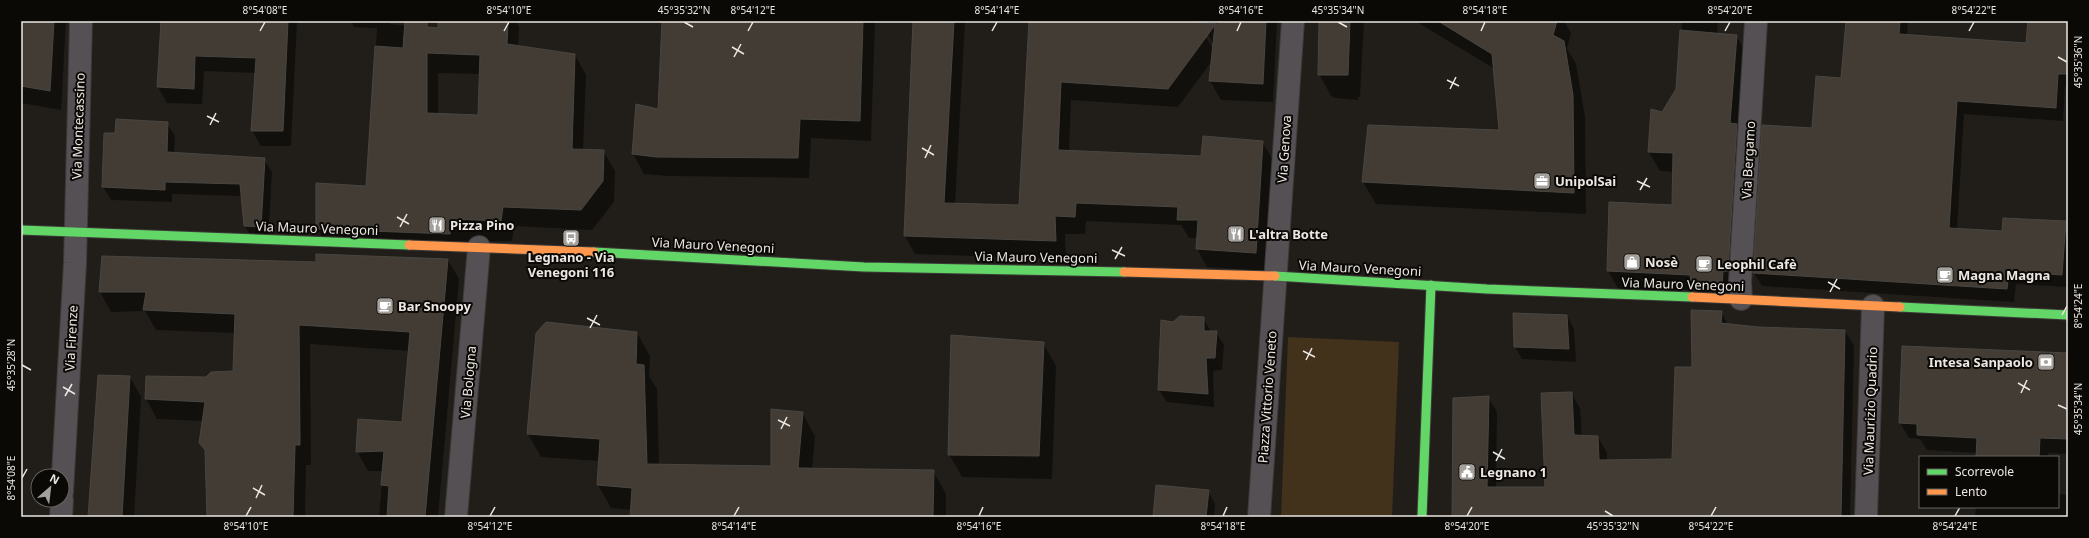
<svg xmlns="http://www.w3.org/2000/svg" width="2089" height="538" font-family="'Noto Sans',sans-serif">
	<rect width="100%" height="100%" fill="#211e1a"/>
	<path fill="#42311b" d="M1288 337 1399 342 1392 517H1281Z"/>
	<g fill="#0007" fill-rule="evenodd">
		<path d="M21 21H66L61 110 21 103Z"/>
		<path d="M162 21H297L291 146H261L252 131 256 73 204 71 202 104 167 103 158 87Z"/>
		<path d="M351 21H390V24L439 29V21H516L519 27 518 47 575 55 586 75 583 150 603 151 615 171 614 202 592 230 514 226 512 241 328 248 317 228 367 187 377 28 354 27ZM438 73 480 74 479 116 438 114Z"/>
		<path d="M663 21H875L871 141 811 138 809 178 668 176 644 174 633 154 659 110Z"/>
		<path d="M914 21H965L955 205 1020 206 1030 21H1182L1206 37 1213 49 1214 45 1208 35V21H1277L1273 102 1221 100 1210 81 1212 61 1178 107 1071 100 1069 151 1202 157 1262 142 1273 160 1266 271 1207 267 1197 249 1198 238H1189L1181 225 1086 221 1085 234H1065L1066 259 915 254 905 236Z"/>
		<path d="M1320 21H1364L1360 97H1358V100L1335 98 1331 96 1319 74Z"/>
		<path d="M1415 21H1564L1571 33 1567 49 1576 64 1585 117 1586 214 1376 204 1363 182 1369 126 1500 131 1495 69Z"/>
		<path d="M1682 21H1718L1717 34 1736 36 1748 55 1739 290H1619L1608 271 1673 206 1674 172 1660 171 1649 152 1663 113 1677 89Z"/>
		<path d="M1847 21H1908L1907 36 2027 44 2029 21H2068V87H2065L2063 121 1964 114 1957 229 2003 232 2004 219 2068 222V287L2016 284 2014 302 1762 286 1754 273 1813 129 1842 80Z"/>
		<path d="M167 123 175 136 174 153 264 159 272 172 268 239 252 238 245 226 242 196 172 194V202L111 200 103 187 116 134Z"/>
		<path d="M103 257 317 263 448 260 459 279 438 517H379L383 471H368L357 451 403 423 410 351 310 344 311 465H306L305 517H208L206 454 200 443 203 421 157 419 146 399 147 377 206 378 234 372 235 333 156 330 145 311 111 312 100 292Z"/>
		<path d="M1721 312 1728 325 1758 328 1845 331 1854 346 1850 517H1453L1488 397 1497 412 1496 488H1546L1571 393 1580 408 1582 437H1598L1607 453V460H1673L1693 368Z"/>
		<path d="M1567 316 1574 329 1576 362 1522 359 1515 347Z"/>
		<path d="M1203 318 1211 332H1216L1224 345 1222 370 1213 371 1214 407 1167 402 1159 390Z"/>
		<path d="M637 333 650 356 649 376 657 389 659 465 772 467 802 413 815 436 812 469 933 471 946 494V517H631L632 510 611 508 598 485 599 461 541 457 528 434 537 334Z"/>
		<path d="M1043 343 1056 366 1052 479 962 477 949 454Z"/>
		<path d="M1903 347 2068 354V454L2048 453V457H1977L1978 453 1927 450 1920 439 1909 438 1900 423Z"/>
		<path d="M130 377 141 397 134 517H89Z"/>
		<path d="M1208 491 1215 504 1214 517H1154Z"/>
		<path d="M2058 494 2068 495V517H1975L1976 507H2058Z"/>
	</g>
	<g fill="#433c34" stroke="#484642" fill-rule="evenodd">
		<path d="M21 21H54L50 91 21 86Z"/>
		<path d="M161 21H288L283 131H251L256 58 195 56 194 89 157 87Z"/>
		<path d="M405 21H427V27L438 28V21H508L507 44 575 54 572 149 604 150 603 181 581 210 503 207 501 221 452 219 450 234 316 229V183L366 186 375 46 403 48ZM427 53 480 55 478 115 427 113Z"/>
		<path d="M662 21H863L860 121 800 119 798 158 656 157 632 154 636 104 658 109Z"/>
		<path d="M913 21H954L944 203 1019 205 1029 21H1184L1219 24V21H1266L1263 84 1209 81 1215 25 1168 89 1061 82 1058 150 1201 156 1203 136 1263 141 1256 253 1196 249 1198 220H1177L1178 207 1076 203 1075 217 1055 216 1056 241 904 236Z"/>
		<path d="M1319 21H1350L1348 75H1318Z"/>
		<path d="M1438 21H1557L1553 35 1564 41 1573 95 1574 193 1362 182 1368 125 1499 130 1492 54Z"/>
		<path d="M1846 21H1900L1899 34 2026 43 2028 21H2068V74H2058L2056 108 1957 101 1949 228 2002 231 2003 218 2066 221 2062 275 2009 271 2007 289 1753 273 1762 125 1812 128 1816 76 1841 78Z"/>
		<path d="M1680 30 1737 35 1730 123 1737 124 1728 271H1723L1722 286 1691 285 1690 275 1607 271 1609 202 1672 205 1673 153 1648 152 1651 109 1662 112 1676 89Z"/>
		<path d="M116 119 168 122 167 152 265 158 261 227 244 226 240 184 165 182V190L102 187 104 133H115Z"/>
		<path d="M316 254 448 259 425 517H387L389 486 381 485 384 451 356 452 358 419 402 422 410 332 299 325 300 445H295L293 517H207L205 450 199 443 205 402 145 399 146 376 206 377 211 372 233 371 235 314 143 310 146 292H99L102 256 316 262Z"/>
		<path d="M1691 310 1722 311 1721 323 1758 327 1845 330 1841 517H1452L1453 398 1489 396 1487 487H1545L1541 393 1572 392 1574 435 1598 436 1599 460 1672 459 1675 367H1692Z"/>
		<path d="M1513 313 1567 315 1569 349 1514 347Z"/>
		<path d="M1180 316 1204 317V331H1217L1215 358H1206L1208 394 1158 390 1161 320 1173 322Z"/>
		<path d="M546 322 637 332 636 364 644 365 647 464 771 466V409L803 412 798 468 934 470 933 517H630L632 488 597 485 600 439 527 434 536 333Z"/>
		<path d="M951 335 1044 342 1039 456 948 455Z"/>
		<path d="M1902 346 2068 353V439L2040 438 2039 457H1976L1977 438 1917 435V424L1899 423Z"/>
		<path d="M98 375 130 376 122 517H88Z"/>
		<path d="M1156 485 1209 490 1206 517H1153Z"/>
	</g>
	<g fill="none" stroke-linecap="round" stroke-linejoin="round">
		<defs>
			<g id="street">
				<path d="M1741 299 1740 282 1756 21"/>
				<path d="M62 492 75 263 81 21"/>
				<path d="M61 517 62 500"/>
				<path d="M456 517 479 247"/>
				<path d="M1259 517 1293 21"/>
				<path d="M1866 517 1873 306"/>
			</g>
			<g id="fast">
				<path d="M21 230 409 245"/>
				<path d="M594 252 864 267 1124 272"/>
				<path d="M1275 276 1487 289 1692 297"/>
				<path d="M1900 307 2068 315"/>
				<path d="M1422 517 1431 285"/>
			</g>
			<g id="slow">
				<path d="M409 245 594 252"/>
				<path d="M1124 272 1275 276"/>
				<path d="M1692 297 1900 307"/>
			</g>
		</defs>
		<use href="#street" stroke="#3c3a37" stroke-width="24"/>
		<use href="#fast" stroke="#3c3a37" stroke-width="11"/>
		<use href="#slow" stroke="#3c3a37" stroke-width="11"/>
		<use href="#street" stroke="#545054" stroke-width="22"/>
		<use href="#fast" stroke="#63d668" stroke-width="9"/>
		<use href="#slow" stroke="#ff974d" stroke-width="9"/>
	</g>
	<path fill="none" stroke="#ebe7e3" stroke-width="1.5" d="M684 22 693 27M1338 22 1347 27M260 31 265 22M504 31 509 22M748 31 753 22M992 31 997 22M1237 31 1241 22M1481 31 1485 22M1725 31 1730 22M1969 31 1974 22M732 47 744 54M734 57 741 44M2058 57 2067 62M1447 80 1459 86M1450 89 1456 77M207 116 219 122M210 125 216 113M922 148 934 155M925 158 931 145M1637 181 1650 187M1640 190 1647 178M397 217 409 224M400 227 407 214M1112 250 1125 256M1115 259 1122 247M1828 282 1840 289M1830 292 1837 279M2062 315 2067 306M587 318 600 325M590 328 597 315M1303 351 1315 357M1306 360 1312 348M22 365 31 370M2018 383 2030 390M63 387 75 394M2021 393 2027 380M65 396 72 384M2058 405 2067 409M778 420 790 426M781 429 787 417M1493 452 1505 459M1496 461 1502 449M22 478 27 469M253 488 265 495M256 498 262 485M1605 511 1613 516M246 516 251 507M490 516 495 507M734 516 739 507M979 516 983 507M1223 516 1227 507M1467 516 1472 507M1711 516 1716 507M1955 516 1960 507"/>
	<defs>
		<symbol id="office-square" viewBox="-11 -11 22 22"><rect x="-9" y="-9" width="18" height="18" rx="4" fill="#a4a19d" stroke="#0b0906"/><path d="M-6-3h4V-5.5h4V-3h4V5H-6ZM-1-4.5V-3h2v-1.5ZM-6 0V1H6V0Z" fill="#fff"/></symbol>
		<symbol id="restaurant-square" viewBox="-11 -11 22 22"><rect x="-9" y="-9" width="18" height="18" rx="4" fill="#a4a19d" stroke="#0b0906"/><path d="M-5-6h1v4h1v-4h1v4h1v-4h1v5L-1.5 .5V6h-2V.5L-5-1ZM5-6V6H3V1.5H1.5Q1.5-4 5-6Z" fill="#fff"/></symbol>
		<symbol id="bus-square" viewBox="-11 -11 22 22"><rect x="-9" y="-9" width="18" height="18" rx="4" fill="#a4a19d" stroke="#0b0906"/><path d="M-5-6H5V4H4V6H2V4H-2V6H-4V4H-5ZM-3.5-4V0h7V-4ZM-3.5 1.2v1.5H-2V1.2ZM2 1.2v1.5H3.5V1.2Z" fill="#fff"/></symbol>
		<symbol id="shop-square" viewBox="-11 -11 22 22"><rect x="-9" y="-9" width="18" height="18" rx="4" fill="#a4a19d" stroke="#0b0906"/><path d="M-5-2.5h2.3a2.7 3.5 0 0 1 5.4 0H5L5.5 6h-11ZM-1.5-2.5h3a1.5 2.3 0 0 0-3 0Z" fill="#fff"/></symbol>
		<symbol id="cafe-square" viewBox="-11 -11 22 22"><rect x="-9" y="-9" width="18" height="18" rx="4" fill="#a4a19d" stroke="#0b0906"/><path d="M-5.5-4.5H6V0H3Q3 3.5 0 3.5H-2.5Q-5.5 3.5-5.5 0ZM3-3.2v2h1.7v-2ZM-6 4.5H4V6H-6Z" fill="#fff"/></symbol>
		<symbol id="bank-square" viewBox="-11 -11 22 22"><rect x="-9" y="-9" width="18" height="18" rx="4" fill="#a4a19d" stroke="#0b0906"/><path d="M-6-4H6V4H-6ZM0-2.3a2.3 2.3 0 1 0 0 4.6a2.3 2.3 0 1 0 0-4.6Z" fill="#fff"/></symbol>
		<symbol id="civic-square" viewBox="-11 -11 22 22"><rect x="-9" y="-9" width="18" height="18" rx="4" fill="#a4a19d" stroke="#0b0906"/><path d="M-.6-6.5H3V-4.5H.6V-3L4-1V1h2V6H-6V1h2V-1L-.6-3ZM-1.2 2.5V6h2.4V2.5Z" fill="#fff"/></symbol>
	</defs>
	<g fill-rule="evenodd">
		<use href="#office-square" x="1532" y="171" width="20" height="20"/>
		<use href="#restaurant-square" x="427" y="215" width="20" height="20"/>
		<use href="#restaurant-square" x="1226" y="224" width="20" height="20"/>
		<use href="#bus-square" x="561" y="228" width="20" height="20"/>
		<use href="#shop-square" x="1622" y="252" width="20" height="20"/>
		<use href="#cafe-square" x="1694" y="254" width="20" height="20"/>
		<use href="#cafe-square" x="1935" y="265" width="20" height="20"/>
		<use href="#cafe-square" x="375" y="296" width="20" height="20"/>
		<use href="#bank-square" x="2036" y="352" width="20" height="20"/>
		<use href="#civic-square" x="1457" y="462" width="20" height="20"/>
	</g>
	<g text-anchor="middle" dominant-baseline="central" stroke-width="4" stroke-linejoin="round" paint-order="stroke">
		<g font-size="13" fill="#ebe7e3" stroke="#0b0906">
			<text transform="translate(78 126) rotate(-88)">Via Montecassino</text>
			<text transform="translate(1284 149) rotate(-86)">Via Genova</text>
			<text transform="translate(1748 160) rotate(-87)">Via Bergamo</text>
			<text transform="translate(317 228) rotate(2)">Via Mauro Venegoni</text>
			<text transform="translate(713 245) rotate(3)">Via Mauro Venegoni</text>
			<text transform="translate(1036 257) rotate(1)">Via Mauro Venegoni</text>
			<text transform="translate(1360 268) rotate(3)">Via Mauro Venegoni</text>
			<text transform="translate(1683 284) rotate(2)">Via Mauro Venegoni</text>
			<text transform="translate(71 338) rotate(-87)">Via Firenze</text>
			<text transform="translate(468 382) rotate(-85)">Via Bologna</text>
			<text transform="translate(1267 397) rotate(-86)">Piazza Vittorio Veneto</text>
			<text transform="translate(1870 411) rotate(-88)">Via Maurizio Quadrio</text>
		</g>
		<g font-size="13" font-weight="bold" fill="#ebe7e3" stroke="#0b0906" text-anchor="start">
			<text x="1555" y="181">UnipolSai</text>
			<text x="450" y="225">Pizza Pino</text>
			<text x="1249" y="234">L'altra Botte</text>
			<text x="571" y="257" text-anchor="middle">Legnano - Via<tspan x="571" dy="15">Venegoni 116</tspan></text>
			<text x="1645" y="262">Nosè</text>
			<text x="1717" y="264">Leophil Cafè</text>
			<text x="1958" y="275">Magna Magna</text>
			<text x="398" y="306">Bar Snoopy</text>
			<text x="2033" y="362" text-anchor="end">Intesa Sanpaolo</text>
			<text x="1480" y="472">Legnano 1</text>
		</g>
	</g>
	<rect width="2089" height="538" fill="none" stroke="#0b0906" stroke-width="44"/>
	<rect x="1919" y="456" width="140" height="52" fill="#0b0906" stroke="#65625e"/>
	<rect x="1927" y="469" width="20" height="6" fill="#63d668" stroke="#65625e"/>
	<text x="1955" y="476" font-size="12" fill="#ebe7e3">Scorrevole</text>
	<rect x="1927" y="489" width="20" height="6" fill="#ff974d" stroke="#65625e"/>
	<text x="1955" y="496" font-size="12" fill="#ebe7e3">Lento</text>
	<g transform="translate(50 488) rotate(28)"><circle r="19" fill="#0b0906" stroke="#65625e"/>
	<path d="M0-3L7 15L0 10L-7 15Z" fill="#a4a19d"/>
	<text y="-6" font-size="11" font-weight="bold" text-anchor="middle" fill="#ebe7e3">N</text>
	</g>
	<rect x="22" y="22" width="2045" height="494" fill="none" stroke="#ebe7e3" stroke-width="1.5"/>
	<g font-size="10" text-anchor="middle" fill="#ebe7e3">
		<text x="265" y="14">8°54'08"E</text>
		<text x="509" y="14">8°54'10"E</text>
		<text x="684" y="14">45°35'32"N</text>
		<text x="753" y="14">8°54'12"E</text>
		<text x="997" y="14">8°54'14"E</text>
		<text x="1241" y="14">8°54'16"E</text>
		<text x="1338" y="14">45°35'34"N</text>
		<text x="1485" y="14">8°54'18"E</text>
		<text x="1730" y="14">8°54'20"E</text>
		<text x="1974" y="14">8°54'22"E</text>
		<text transform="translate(2078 62) rotate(-90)" y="4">45°35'36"N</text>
		<text transform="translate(2078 306) rotate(-90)" y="4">8°54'24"E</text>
		<text transform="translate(11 365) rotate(-90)" y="4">45°35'28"N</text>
		<text transform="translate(2078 409) rotate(-90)" y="4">45°35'34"N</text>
		<text transform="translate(11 478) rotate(-90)" y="4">8°54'08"E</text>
		<text x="246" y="530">8°54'10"E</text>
		<text x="490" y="530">8°54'12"E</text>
		<text x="734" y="530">8°54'14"E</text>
		<text x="979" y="530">8°54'16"E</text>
		<text x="1223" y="530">8°54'18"E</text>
		<text x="1467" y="530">8°54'20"E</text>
		<text x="1613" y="530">45°35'32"N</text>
		<text x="1711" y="530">8°54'22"E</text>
		<text x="1955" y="530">8°54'24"E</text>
	</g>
</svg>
